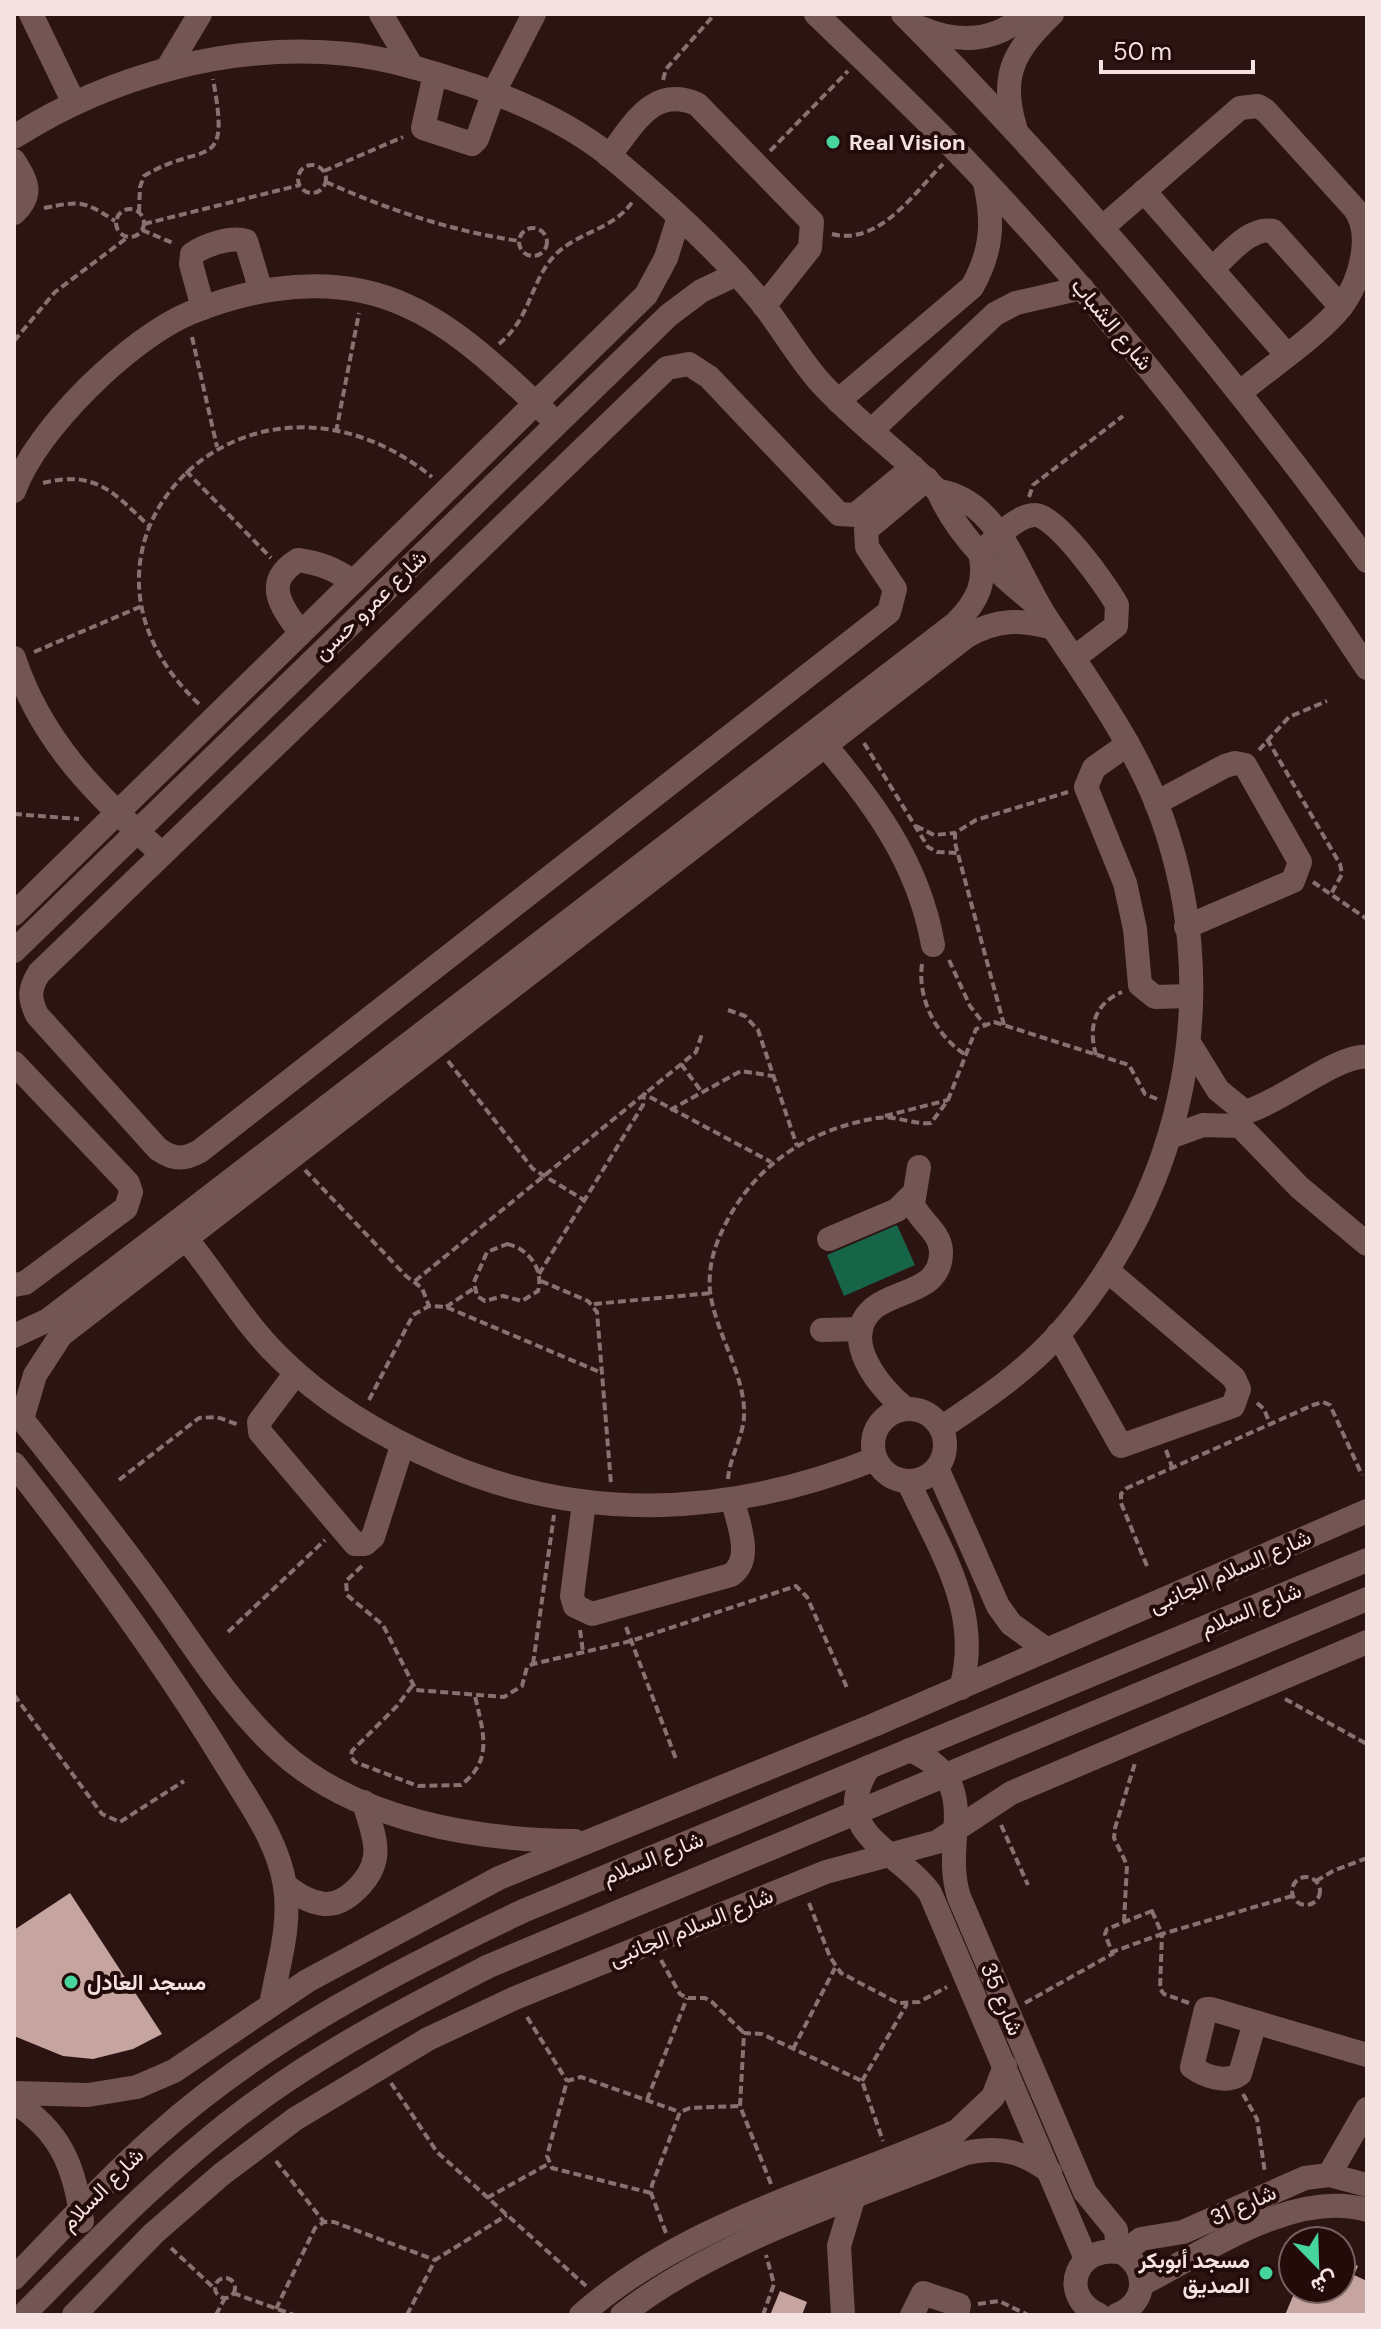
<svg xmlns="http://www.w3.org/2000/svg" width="1381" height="2329" font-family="'DM Sans',Vazirmatn,sans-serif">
	<rect width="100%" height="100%" fill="#2c1412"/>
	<path fill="#166548" d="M897 1225 915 1265 844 1296 827 1255Z"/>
	<g fill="#c6a4a0">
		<path d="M70 1893 162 2034 133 2049 93 2059 63 2056 14 2036V1930Z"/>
		<path d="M1341 2259 1358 2266 1354 2275 1367 2281V2315H1285L1296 2289H1341Z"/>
		<path d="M780 2291 807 2302 802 2315H770Z"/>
	</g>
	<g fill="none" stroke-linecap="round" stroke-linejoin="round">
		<g stroke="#877270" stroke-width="4" stroke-dasharray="8 4" stroke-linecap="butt">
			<path d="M663 80 666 69 715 14"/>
			<path d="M770 151 848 71"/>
			<circle cx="312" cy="179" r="14"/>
			<path d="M324 171 403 137"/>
			<path d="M326 182C389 210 451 231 519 241"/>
			<path d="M44 208C80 201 83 200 115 221"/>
			<circle cx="130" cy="223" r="14"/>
			<path d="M139 212 140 187 144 176C205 139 231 176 213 79"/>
			<path d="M144 224 300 185"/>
			<circle cx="533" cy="242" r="14"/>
			<path d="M142 230 173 243"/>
			<path d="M832 234C879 246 913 194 943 164"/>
			<path d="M192 337 217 447"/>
			<path d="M14 341 55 292 128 237"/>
			<path d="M499 344C532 317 530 280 556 254 580 231 613 230 633 201"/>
			<path d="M336 432 359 313"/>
			<path d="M186 471 271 558"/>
			<path d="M43 483C96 470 113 492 149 526"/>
			<path d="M1029 497 1033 485 1123 416"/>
			<path d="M34 652 142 606"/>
			<path d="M199 704C32 547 247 328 432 477"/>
			<path d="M1267 739 1340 864 1342 874 1331 894"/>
			<path d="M864 743 928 847 937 852 958 853"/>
			<path d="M1259 750 1289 717 1327 701"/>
			<path d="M14 814 79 819"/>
			<path d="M916 826 934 835 955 833"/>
			<path d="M1313 882 1367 919"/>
			<path d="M949 960 970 1006 984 1024"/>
			<path d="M922 964C917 999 937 1037 966 1055"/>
			<path d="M728 1010 745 1016 758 1030 797 1146"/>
			<path d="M1004 1025 955 843V833L976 820 1068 792"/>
			<path d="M1096 1055C1088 1027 1094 1004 1122 992"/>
			<path d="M448 1061 533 1169 584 1200"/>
			<path d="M681 1064 701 1091"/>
			<path d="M670 1110 741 1071 773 1076"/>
			<path d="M885 1116 948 1100"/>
			<path d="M305 1170 406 1276 422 1288 429 1306"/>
			<path d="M507 1244C528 1248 544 1269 538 1291L522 1301 503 1296 485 1301 477 1296 474 1282 487 1252Z"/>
			<path d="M539 1274 643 1105 644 1094 771 1162"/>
			<path d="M415 1281 696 1052 702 1034"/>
			<path d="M541 1281 588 1301 597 1312 611 1484"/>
			<path d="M594 1304 711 1293"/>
			<path d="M446 1307 473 1289"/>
			<path d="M369 1400 413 1315 429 1306 446 1307 602 1373"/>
			<path d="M1257 1403 1264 1409 1270 1424"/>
			<path d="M1166 1450 1172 1467"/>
			<path d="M728 1479C730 1454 746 1434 744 1408 742 1370 715 1331 710 1291 708 1264 715 1244 727 1221 758 1162 812 1129 877 1118 896 1115 913 1125 931 1123L948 1100 976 1029 994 1022 1129 1065 1145 1094 1157 1099"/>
			<path d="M119 1480 199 1418 217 1417 239 1425"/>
			<path d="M362 1566 346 1581 347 1595 383 1625 416 1690 504 1697 522 1686 527 1667 533 1664 631 1641 796 1586 807 1597 848 1690"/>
			<path d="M1147 1566 1121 1503V1494L1127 1488 1313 1405 1323 1402 1330 1405 1362 1475"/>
			<path d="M626 1627 676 1759"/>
			<path d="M580 1630 583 1652"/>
			<path d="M228 1632 325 1540"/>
			<path d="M533 1664 554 1515"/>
			<path d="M412 1686 397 1706 352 1751 351 1757 355 1762 418 1786 461 1785C494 1760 483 1732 475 1696"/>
			<path d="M14 1695 102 1814 120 1822 184 1781"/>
			<path d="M1285 1699 1367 1744"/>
			<path d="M1001 1825 1028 1885"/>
			<circle cx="1306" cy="1891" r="14"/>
			<path d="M1316 1881 1333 1871 1367 1858"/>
			<path d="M809 1903 830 1957 841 1973 898 2003 919 2002 947 1987"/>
			<path d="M1152 1911 1162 1934 1112 1952 1105 1934 1107 1929Z"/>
			<path d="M1124 1922 1127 1865 1114 1838 1115 1828 1135 1763"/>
			<path d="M661 1960 680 1994 687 1998H705L712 2002 744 2033"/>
			<path d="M1025 2003 1114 1953"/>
			<path d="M1189 2003 1164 1994 1160 1989 1162 1934 1292 1896"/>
			<path d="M527 2017 567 2081"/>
			<path d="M793 2049 835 1968"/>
			<path d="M862 2081 907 2004"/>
			<path d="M391 2083 437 2152 586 2286"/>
			<path d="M1243 2094 1257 2119 1265 2173"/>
			<path d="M647 2100 687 1998"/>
			<path d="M276 2161 324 2222"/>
			<path d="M771 2184 740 2106 744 2033 762 2034 862 2081 883 2141"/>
			<path d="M651 2193 552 2168 547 2156 567 2081 581 2077 680 2112"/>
			<path d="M487 2198 548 2164"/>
			<path d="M666 2233 651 2193 652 2185 680 2112 690 2108 740 2106"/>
			<path d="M171 2248 215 2289"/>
			<circle cx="225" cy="2288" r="10"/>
			<path d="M233 2293 294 2315"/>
			<path d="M978 2304 999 2301 1028 2315"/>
			<path d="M276 2309 315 2228 324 2222H334L435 2260"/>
			<path d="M216 2315 225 2298"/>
			<path d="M407 2315 435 2260 507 2215"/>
			<path d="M763 2315 774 2284 766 2255"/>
		</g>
		<g stroke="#735653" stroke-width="24">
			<path d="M31 14 74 103"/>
			<path d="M381 14 411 65"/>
			<path d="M816 14C873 69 931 123 985 181 1127 332 1254 495 1367 668"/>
			<path d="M903 14C1075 187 1223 364 1367 561"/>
			<path d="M921 28C958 44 996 42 1026 14"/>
			<path d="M167 69 200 14"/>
			<path d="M435 74 423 128 472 144 477 139 494 92 534 14"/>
			<path d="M1015 127C999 74 1015 50 1052 14"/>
			<path d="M14 137C111 75 232 42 348 54 387 58 423 70 459 81 513 98 566 121 610 156 663 200 718 249 762 303 782 328 797 356 819 381 855 421 900 453 938 491 959 539 998 573 1037 605"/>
			<path d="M609 156C634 125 652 85 697 104L812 222 810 248 764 306"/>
			<path d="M14 161C27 182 34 194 14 213"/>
			<path d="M1144 191 1286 354"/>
			<path d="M1103 227 1240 108 1258 106 1266 111 1354 208C1374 234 1360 282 1341 307 1319 335 1269 368 1241 392"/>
			<path d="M1212 269C1228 255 1250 226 1273 231L1341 307"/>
			<path d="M203 308 191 264 192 254C205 245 231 236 246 241L261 291"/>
			<path d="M838 401 972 287C992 252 994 222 985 183"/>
			<path d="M871 431 995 314 1016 303 1082 288"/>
			<path d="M913 467 855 515 839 514 709 377 689 364 667 368 39 973C29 989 29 998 37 1015L158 1149C174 1160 184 1160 200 1151L889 612 895 589 867 547 866 530 927 479"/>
			<path d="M14 491C36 429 130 338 190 313 243 291 305 279 362 291 437 306 493 364 547 414"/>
			<path d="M938 491C1000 500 1018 577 1048 620 1087 679 1129 736 1156 802 1228 984 1187 1188 1059 1334 1025 1372 983 1400 941 1428"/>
			<path d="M300 632C280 605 263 582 298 560 320 563 335 569 353 582"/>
			<path d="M14 658C41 741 98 797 162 854"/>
			<path d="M816 734C871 800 918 859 933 945"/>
			<path d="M1128 744 1094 768 1086 787 1125 883 1135 929 1140 985 1155 997 1191 996"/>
			<path d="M1156 803 1225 766 1235 763 1245 765 1300 862 1293 881 1186 927"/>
			<path d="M14 914 646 295 666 258 679 217"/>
			<path d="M14 951 669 315 701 291 737 274"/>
			<path d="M1191 1046 1218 1090 1245 1112C1278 1104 1340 1053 1367 1057"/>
			<path d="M14 1063 128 1183 131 1192 126 1208 25 1283 14 1285"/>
			<path d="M1170 1137 1203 1125 1240 1126 1299 1187 1367 1244"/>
			<path d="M178 1229C213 1269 241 1320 279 1357 327 1405 385 1438 446 1464 588 1524 734 1515 875 1459"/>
			<path d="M829 1239 897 1210 911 1196"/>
			<path d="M822 1330 861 1329"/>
			<path d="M1058 1334 1121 1446 1233 1406 1239 1389 1234 1378 1108 1271"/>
			<path d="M14 1336 48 1320 174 1224 956 623C977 602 987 582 980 553 994 541 1016 515 1035 515 1055 514 1107 586 1117 605L1116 626 1074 658"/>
			<path d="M296 1373 259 1422 260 1432 355 1544H365L373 1537 402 1446"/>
			<path d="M14 1409C59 1466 105 1523 148 1582 190 1639 226 1701 279 1750 355 1820 474 1840 575 1841"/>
			<path d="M906 1409C880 1389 837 1337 875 1307 899 1289 942 1291 941 1251 940 1231 919 1221 913 1204L919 1167"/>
			<circle cx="909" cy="1445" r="36"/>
			<path d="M22 1419 35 1375 61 1335 967 636C997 619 1020 619 1053 628"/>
			<path d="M14 1464C90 1561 163 1661 227 1766 250 1804 278 1841 285 1886 291 1928 278 1964 271 2005"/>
			<path d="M937 1468 998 1606 1011 1624 1047 1650"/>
			<path d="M908 1481C939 1549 983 1611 961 1688"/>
			<path d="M584 1503 572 1596 575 1606 592 1614 731 1575C754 1559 738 1524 733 1501"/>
			<path d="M910 1750C986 1783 940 1838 959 1897L1085 2192 1116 2230 1118 2252"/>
			<path d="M869 1767C826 1833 899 1850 930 1893L1086 2259"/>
			<path d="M285 1885C297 1894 308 1902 324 1904 346 1906 372 1878 375 1857 378 1841 368 1818 364 1802"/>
			<path d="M1255 2022 1240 2074C1226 2084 1204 2076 1192 2067L1206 2009H1211L1367 2055"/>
			<path d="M14 2093 88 2095 137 2087 174 2071 307 1981 499 1878 874 1725 1367 1511"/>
			<path d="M14 2102C61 2131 75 2168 82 2221"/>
			<path d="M1329 2175 1367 2109"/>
			<path d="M1123 2253 1141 2239 1183 2232 1305 2178 1329 2175 1367 2185"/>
			<path d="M14 2278C61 2230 106 2180 156 2136 263 2040 394 1972 523 1911L1367 1560"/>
			<path d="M1142 2284C1207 2251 1294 2189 1367 2210"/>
			<path d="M23 2315C96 2242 169 2166 252 2105 326 2050 408 2008 489 1966L1367 1599"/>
			<path d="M74 2315 154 2233 222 2174 295 2119 428 2039 515 1998 826 1872 937 1842 1011 1793 1367 1642"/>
			<path d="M581 2315C688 2221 829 2188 957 2131L993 2097 1005 2066"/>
			<path d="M622 2315C715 2241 856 2198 966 2153 999 2146 1023 2151 1050 2172"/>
			<path d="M843 2315 839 2246 853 2199"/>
			<path d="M912 2315 923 2293 959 2305 957 2315"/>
			<path d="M1099 2315C1056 2295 1077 2242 1123 2253 1149 2270 1147 2303 1117 2315"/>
		</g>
	</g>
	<g fill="#47d49d" stroke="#220b09" stroke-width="3">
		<circle cx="833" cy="142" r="8"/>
		<circle cx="71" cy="1982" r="8"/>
		<circle cx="1266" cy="2273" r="8"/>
	</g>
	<g text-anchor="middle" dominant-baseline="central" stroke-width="8" stroke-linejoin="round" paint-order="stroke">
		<g font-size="22" font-weight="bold" fill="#f4e2e0" stroke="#220b09" text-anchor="start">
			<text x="849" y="142">Real Vision</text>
			<text x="87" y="1982">مسجد العادل</text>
			<text x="1250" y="2260" text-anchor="end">مسجد أبوبكر<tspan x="1250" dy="25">الصديق</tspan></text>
		</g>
		<g font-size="22" fill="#f4e2e0" stroke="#220b09">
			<text transform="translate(1112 324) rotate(50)">شارع الشباب</text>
			<text transform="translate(370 605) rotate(-44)">شارع عمرو حسن</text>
			<text transform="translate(1230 1571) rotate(-24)">شارع السلام الجانبى</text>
			<text transform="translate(1251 1609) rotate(-22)">شارع السلام</text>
			<text transform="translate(653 1858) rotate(-22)">شارع السلام</text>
			<text transform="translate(691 1927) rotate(-22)">شارع السلام الجانبى</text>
			<text transform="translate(1002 1999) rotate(67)">شارع 35</text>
			<text transform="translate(102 2189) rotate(-45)">شارع السلام</text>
			<text transform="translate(1243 2205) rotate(-24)">شارع 31</text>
		</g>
	</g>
	<rect width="1381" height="2329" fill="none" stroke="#f4e2e0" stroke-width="32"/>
	<g transform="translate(1317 2265) rotate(157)"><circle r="38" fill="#220b09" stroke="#76615f" stroke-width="2"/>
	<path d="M0-6L14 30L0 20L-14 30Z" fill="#47d49d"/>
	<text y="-12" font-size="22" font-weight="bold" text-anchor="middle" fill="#f4e2e0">ش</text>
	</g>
	<path d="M1101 60v12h152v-12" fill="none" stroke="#f4e2e0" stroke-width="4"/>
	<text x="1113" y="60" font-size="24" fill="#f4e2e0" stroke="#220b09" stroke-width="6" paint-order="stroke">50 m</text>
</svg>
